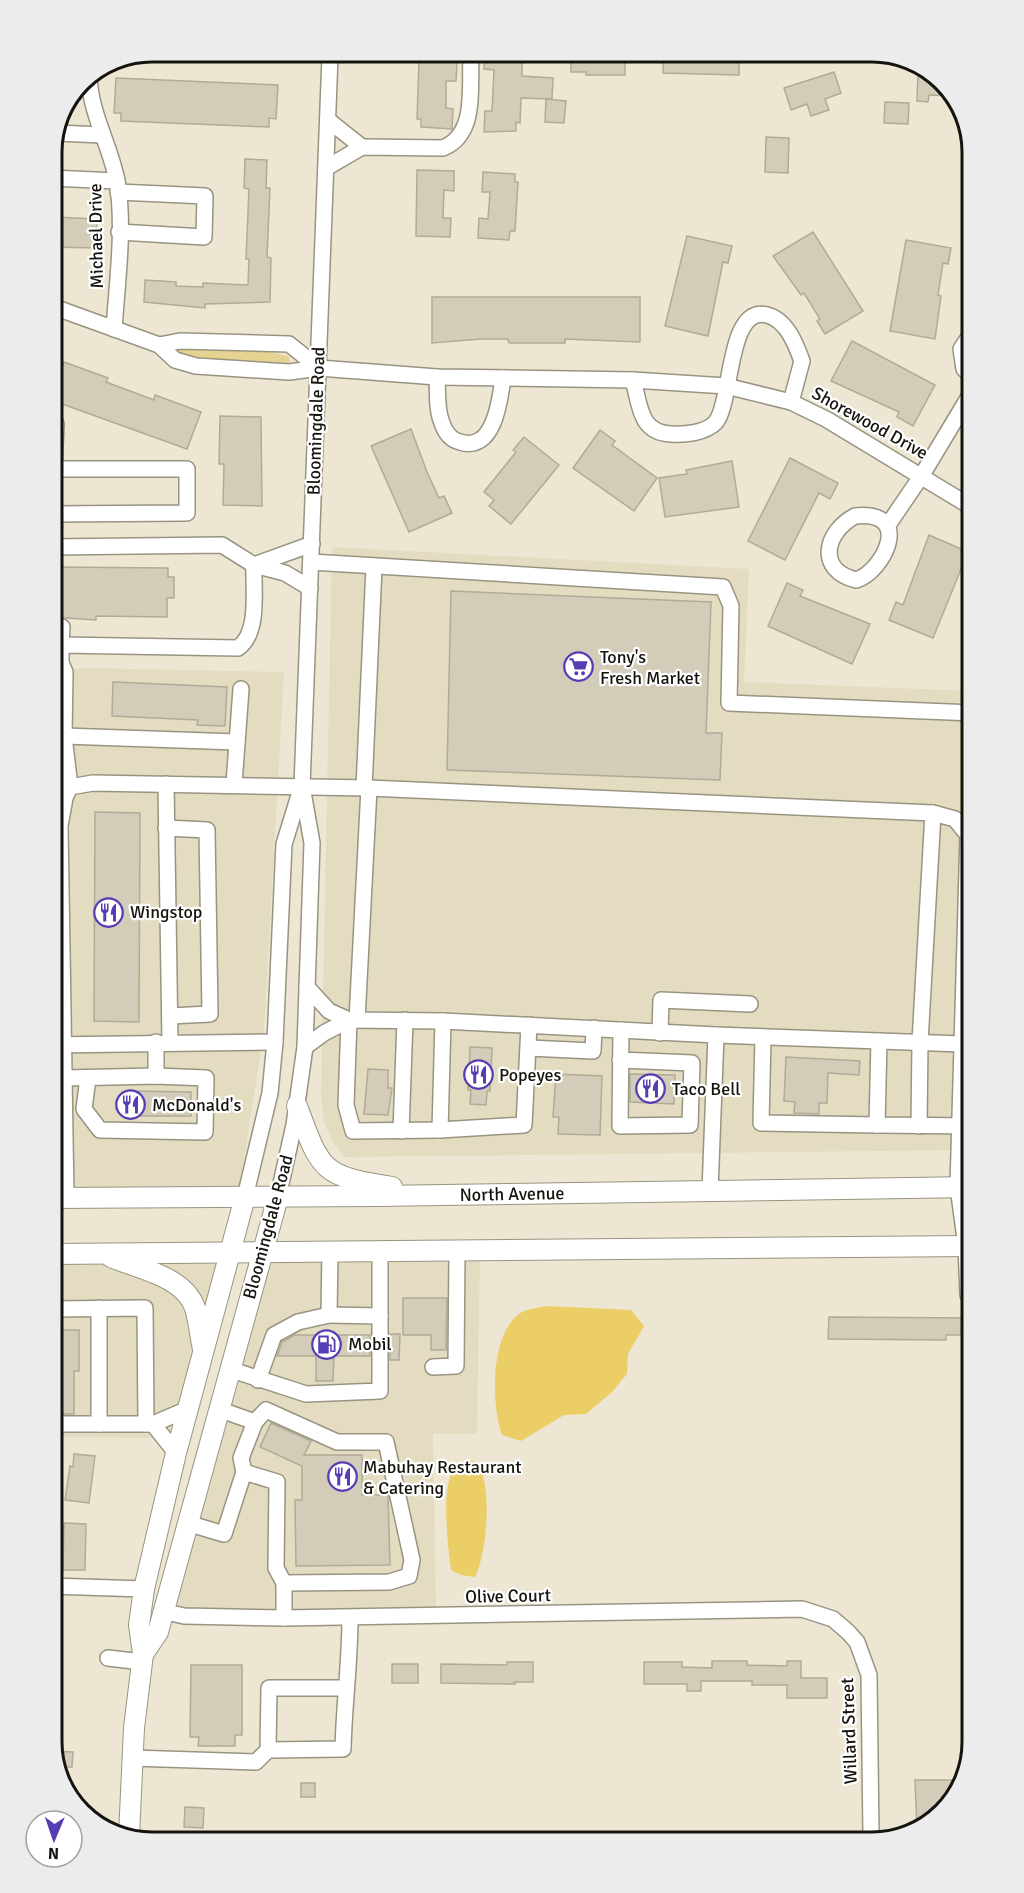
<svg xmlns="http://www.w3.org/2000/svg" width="1024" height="1893" font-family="Signika,sans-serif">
	<rect width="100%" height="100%" fill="#ece6d3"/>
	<g fill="#e4dcc1">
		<path d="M332 547 749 569 744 682 973 691V1150L345 1157 333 1142 324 1122 321 1096Z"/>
		<path d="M80 668 284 672 264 1030 239 1192 51 1193V784L56 676Z"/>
		<path d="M480 1254 477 1434H433L436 1613 172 1609 269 1257Z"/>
		<path d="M225 1258 170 1438 51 1437V1259Z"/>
	</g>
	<path fill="#e6d392" d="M176 348 269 352 288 356 290 361 287 364 199 359 175 352Z"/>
	<g fill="#ebce66">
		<path d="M546 1306 631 1310 644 1326 628 1354 627 1374 612 1392 586 1414 564 1415 521 1441 502 1435C491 1403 490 1336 519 1314 525 1309 538 1308 546 1306Z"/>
		<path d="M467 1460 477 1462C493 1485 487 1553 475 1577L461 1575 451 1570C448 1546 440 1486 455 1467 458 1463 463 1462 467 1460Z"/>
	</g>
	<g fill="#d2ccb9" stroke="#b0ab98" stroke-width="1.5">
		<path d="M664 53H739V75L663 73Z"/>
		<path d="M571 54H625V75H586V72H571Z"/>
		<path d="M485 55H517V59H522V76L553 78 552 99 521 98 520 123 516 122V131L484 132 485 111H492L494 70 484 69Z"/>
		<path d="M419 61 457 62 456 81H446V108L453 109 452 129 421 127V119H417Z"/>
		<path d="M834 72 841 93 825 99 829 110 811 116 807 104 791 110 784 88Z"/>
		<path d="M918 73 935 74 952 96 929 95 928 102 917 101Z"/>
		<path d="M116 78 278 85 276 119 269 118V127L121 121V113H114Z"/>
		<path d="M546 99 566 101 564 123 545 122Z"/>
		<path d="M885 102 909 103 908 124 884 123Z"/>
		<path d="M766 137 789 138 788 173 765 172Z"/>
		<path d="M245 159 267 160 266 188H270L267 257 271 258 270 302 205 304V308L144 302 145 280 176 282V286L203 287V283L248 285 249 259H246L249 189 244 188Z"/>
		<path d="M417 170 454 171V191L444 190 443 218H451L450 237 416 236Z"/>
		<path d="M483 172 515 174V182H518L515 231H510L509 240 478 238 479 218 488 219 490 192H482Z"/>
		<path d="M53 217 97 219 96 248 51 247Z"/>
		<path d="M813 232 863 311 825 334 817 321 820 319 804 293 801 295 773 256Z"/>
		<path d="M687 236 732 246 728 263 723 262 708 336 665 326Z"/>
		<path d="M906 240 951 248 948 264 943 263 938 295 941 296 935 339 890 331Z"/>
		<path d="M432 297H640V342L565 339V343H509L508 339H481L432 343Z"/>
		<path d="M852 341 935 385 913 426 897 417 899 412 831 381Z"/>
		<path d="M64 362 108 378 106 382 154 400 155 395 201 412 187 449 51 400Z"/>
		<path d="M220 416 261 417 262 506 223 505 224 464H219Z"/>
		<path d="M411 429 427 472 439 498 444 496 452 513 409 532 371 446Z"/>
		<path d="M600 430 615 441 612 445 657 478 634 511 573 468Z"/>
		<path d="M524 437 559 465 511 524 489 506 494 500 484 492 516 452 513 450Z"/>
		<path d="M790 458 838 483 830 499 819 493 785 560 748 541Z"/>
		<path d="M732 461 739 507 665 517 659 478 687 474 686 470Z"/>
		<path d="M929 535 968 552 933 638 889 620 896 602 903 605Z"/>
		<path d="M51 567 168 568V577H174V598H167V617L96 616V620L51 617Z"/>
		<path d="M787 583 803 590 800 596 870 624 852 664 768 626Z"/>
		<path d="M451 591 711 602 706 733H722L720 780 447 770Z"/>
		<path d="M113 682 227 687 225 726 197 725 198 720 112 716Z"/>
		<path d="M95 812 140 813 139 1022 94 1021Z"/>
		<path d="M470 1047 492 1048 490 1091H487L486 1105 470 1104 471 1090H468Z"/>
		<path d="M786 1057 860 1061 859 1075 828 1073 827 1103H819V1114L794 1113 795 1102 784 1101Z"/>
		<path d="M368 1069 388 1070V1088H392L388 1115 364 1114Z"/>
		<path d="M556 1074 602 1076 600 1135 558 1134 559 1117H553Z"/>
		<path d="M630 1074 675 1075 674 1104 630 1102Z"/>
		<path d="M129 1091 191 1092V1116H128Z"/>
		<path d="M403 1298H447L446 1350H431V1335H403Z"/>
		<path d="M829 1317 973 1318V1335H946V1340L828 1339Z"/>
		<path d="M51 1330H79V1371H74V1414H51Z"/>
		<path d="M390 1334H400L399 1360H390Z"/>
		<path d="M295 1335H370V1356H334L333 1381H316V1356H277L282 1342Z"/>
		<path d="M271 1423 311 1441 304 1455H362V1495H388L390 1565 296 1566 295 1500H302V1466L260 1447Z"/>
		<path d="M74 1454 95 1456 89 1503 65 1500 70 1466 73 1467Z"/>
		<path d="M64 1523 86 1524 85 1570H63Z"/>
		<path d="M712 1661H747V1665L787 1666V1661H801V1678H827V1698H787V1685H752V1681H701V1691H687V1684H644V1662H682V1667L712 1668Z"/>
		<path d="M507 1662H533V1682H515V1684L441 1683V1664L507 1665Z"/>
		<rect x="392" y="1664" width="26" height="19"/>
		<path d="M191 1665H242V1735H235V1746H198L199 1737H190Z"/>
		<path d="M53 1751 73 1752 72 1767H56Z"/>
		<path d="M915 1780H953V1800L947 1805H939V1812L917 1830Z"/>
		<rect x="301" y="1783" width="14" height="14"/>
		<path d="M185 1807 204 1808 203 1828 184 1827Z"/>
	</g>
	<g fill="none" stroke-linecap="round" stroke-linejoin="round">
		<defs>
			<g id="minor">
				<path d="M89 75C90 114 110 144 117 181 125 226 117 283 114 329"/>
				<path d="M328 120 362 147"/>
				<path d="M57 133 102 135"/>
				<path d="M326 168 362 147 443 148C478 134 469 86 471 55"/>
				<path d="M51 178 117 181"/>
				<path d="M118 192 205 196 204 237 119 232"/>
				<path d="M51 306 159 345 175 360 196 366 289 372 319 368 437 377 633 380 726 386 791 402 826 419 973 508"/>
				<path d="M159 345 180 341 289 344 319 368"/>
				<path d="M437 377C438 392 436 409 442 423 445 432 451 440 460 442 494 453 500 400 503 378"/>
				<path d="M973 378 964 369 961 349 973 331"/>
				<path d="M633 380C640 404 639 433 671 434 684 435 705 433 715 423 733 405 726 305 767 315 787 320 796 345 802 361L791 402"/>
				<path d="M51 514 187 513V469H54L56 424H51"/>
				<path d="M855 516C915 510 883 572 856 580 816 570 825 532 855 516Z"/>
				<path d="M888 525 922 475 973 390"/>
				<path d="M51 547 222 545 254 565 285 573 310 588"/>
				<path d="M311 562 723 587 731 606 729 703 973 713"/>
				<path d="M254 565 312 544"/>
				<path d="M51 627H62L61 645"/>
				<path d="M51 662 61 663 65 672 64 736 70 787"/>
				<path d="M61 663V645L238 648C260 633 253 589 254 565"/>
				<path d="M64 736 237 742"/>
				<path d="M166 784 170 1042"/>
				<path d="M234 784 241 689"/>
				<path d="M364 788 374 567"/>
				<path d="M166 828 207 830 210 1014 170 1016"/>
				<path d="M307 987 329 1011 349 1020 443 1021 716 1035 710 1191"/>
				<path d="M349 1020 346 1105 353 1131 440 1130 524 1125 529 1025"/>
				<path d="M357 1020 369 788"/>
				<path d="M660 1033 661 1000 750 1004"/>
				<path d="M716 1035 962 1044"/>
				<path d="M763 1037 761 1123 877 1125"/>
				<path d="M879 1041 877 1125 973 1126"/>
				<path d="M51 1045 275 1042"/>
				<path d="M305 1047 324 1033 349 1020"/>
				<path d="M529 1048 593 1051 594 1028"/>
				<path d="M620 1060 692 1063 690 1125 620 1126 621 1030"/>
				<path d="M156 1076V1042"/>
				<path d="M64 1078 156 1076 206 1078 205 1132 100 1130 84 1109 88 1078"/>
				<path d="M919 1126 920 1042 933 813"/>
				<path d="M440 1130 443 1021"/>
				<path d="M401 1131 405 1020"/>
				<path d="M245 1197 270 1093 275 1042 284 844 301 789"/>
				<path d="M278 1197 294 1125 305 1047 312 843 302 786 330 56"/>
				<path d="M66 1198 60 826 65 798 70 787 93 783 369 788 933 813 955 819 968 835 958 1187 966 1246 968 1295 973 1304"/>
				<path d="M330 1252 329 1315 380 1316"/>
				<path d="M99 1308V1424"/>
				<path d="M51 1309 145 1308 146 1424"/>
				<path d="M433 1367 456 1366 457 1250"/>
				<path d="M229 1369 306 1394 380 1391V1251"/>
				<path d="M258 1380 274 1335 298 1322 329 1315"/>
				<path d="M218 1409 255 1422 241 1458 244 1472"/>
				<path d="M255 1422 266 1410 337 1442H386L412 1560 409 1576 389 1582 284 1583"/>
				<path d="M51 1424H153L188 1409"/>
				<path d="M153 1424 176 1453"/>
				<path d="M187 1523 224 1534 244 1472 277 1482 276 1568 284 1583V1618"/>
				<path d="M51 1586 144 1589"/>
				<path d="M162 1611 184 1616 284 1618 802 1609 833 1619 848 1632 857 1642 869 1675 871 1835"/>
				<path d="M108 1658 142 1662"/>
				<path d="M268 1750 343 1749C344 1705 350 1662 350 1618"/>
				<path d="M132 1758 256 1762 268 1750 269 1688H345"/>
			</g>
			<g id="major">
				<path d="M297 1106C321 1171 321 1176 392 1187"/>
				<path d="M51 1198 376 1196 973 1187"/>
				<path d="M51 1254 973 1246"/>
				<path d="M111 1257C139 1269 184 1276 195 1308 199 1321 200 1336 203 1349"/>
				<path d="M143 1654 158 1632 278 1197"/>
				<path d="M129 1836 134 1728 143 1654 139 1625 144 1589 176 1453 245 1197"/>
			</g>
		</defs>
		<use href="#minor" stroke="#999481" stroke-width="18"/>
		<use href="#major" stroke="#999481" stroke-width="22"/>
		<use href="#minor" stroke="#fff" stroke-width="15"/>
		<use href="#major" stroke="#fff" stroke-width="20"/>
	</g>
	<defs>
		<symbol id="supermarket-ring" viewBox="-11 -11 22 22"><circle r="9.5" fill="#fff" stroke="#573cb4" stroke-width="1.5"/><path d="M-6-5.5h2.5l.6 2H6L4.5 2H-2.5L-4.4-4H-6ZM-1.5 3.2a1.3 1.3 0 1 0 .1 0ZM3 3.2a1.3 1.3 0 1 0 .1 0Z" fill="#573cb4"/></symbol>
		<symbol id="restaurant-ring" viewBox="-11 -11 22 22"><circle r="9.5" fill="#fff" stroke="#573cb4" stroke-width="1.5"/><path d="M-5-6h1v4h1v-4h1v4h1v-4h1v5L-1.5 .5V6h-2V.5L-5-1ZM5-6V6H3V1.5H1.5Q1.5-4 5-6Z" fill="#573cb4"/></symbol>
		<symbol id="fuel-ring" viewBox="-11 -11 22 22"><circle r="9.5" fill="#fff" stroke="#573cb4" stroke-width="1.5"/><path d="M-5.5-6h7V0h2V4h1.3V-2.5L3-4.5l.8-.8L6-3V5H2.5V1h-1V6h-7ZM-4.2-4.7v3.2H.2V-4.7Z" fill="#573cb4"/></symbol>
	</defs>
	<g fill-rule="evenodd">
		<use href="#supermarket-ring" x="562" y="650" width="33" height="33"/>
		<use href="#restaurant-ring" x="92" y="896" width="33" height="33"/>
		<use href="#restaurant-ring" x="462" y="1058" width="33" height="33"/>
		<use href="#restaurant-ring" x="634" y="1072" width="33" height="33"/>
		<use href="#restaurant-ring" x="114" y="1088" width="33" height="33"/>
		<use href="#fuel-ring" x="310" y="1328" width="33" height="33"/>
		<use href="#restaurant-ring" x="326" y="1460" width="33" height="33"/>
	</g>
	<g text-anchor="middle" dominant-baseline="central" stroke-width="4.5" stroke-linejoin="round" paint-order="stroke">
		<g font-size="18" fill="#15130d" stroke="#fff">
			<text transform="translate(96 236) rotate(-91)">Michael Drive</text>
			<text transform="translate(316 421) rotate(-88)">Bloomingdale Road</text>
			<text transform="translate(870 423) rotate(29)">Shorewood Drive</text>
			<text transform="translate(512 1194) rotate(-1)">North Avenue</text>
			<text transform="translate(268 1227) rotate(-75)">Bloomingdale Road</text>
			<text transform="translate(508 1596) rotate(-1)">Olive Court</text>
			<text transform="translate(849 1731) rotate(-92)">Willard Street</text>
		</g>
		<g font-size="18" fill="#15130d" stroke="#fff" text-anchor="start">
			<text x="600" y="657">Tony's<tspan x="600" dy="21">Fresh Market</tspan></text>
			<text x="130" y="912">Wingstop</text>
			<text x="499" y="1075">Popeyes</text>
			<text x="672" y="1089">Taco Bell</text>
			<text x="152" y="1105">McDonald's</text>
			<text x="348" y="1344">Mobil</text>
			<text x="363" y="1467">Mabuhay Restaurant<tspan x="363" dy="21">&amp; Catering</tspan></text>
		</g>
	</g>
	<path d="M0 0H1024V1893H0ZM152 62H872A90 90 0 0 1 962 152V1742A90 90 0 0 1 872 1832H152A90 90 0 0 1 62 1742V152A90 90 0 0 1 152 62Z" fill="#ececec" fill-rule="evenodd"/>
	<path fill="none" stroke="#15130d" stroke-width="3" d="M152 62H872A90 90 0 0 1 962 152V1742A90 90 0 0 1 872 1832H152A90 90 0 0 1 62 1742V152A90 90 0 0 1 152 62Z"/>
	<g transform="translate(54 1839) rotate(182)"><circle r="28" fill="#ffffff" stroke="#a1a19e" stroke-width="1.5"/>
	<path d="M0-4.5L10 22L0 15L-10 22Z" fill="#573cb4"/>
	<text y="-9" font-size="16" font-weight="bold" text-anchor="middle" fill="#15130d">N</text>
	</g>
</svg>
